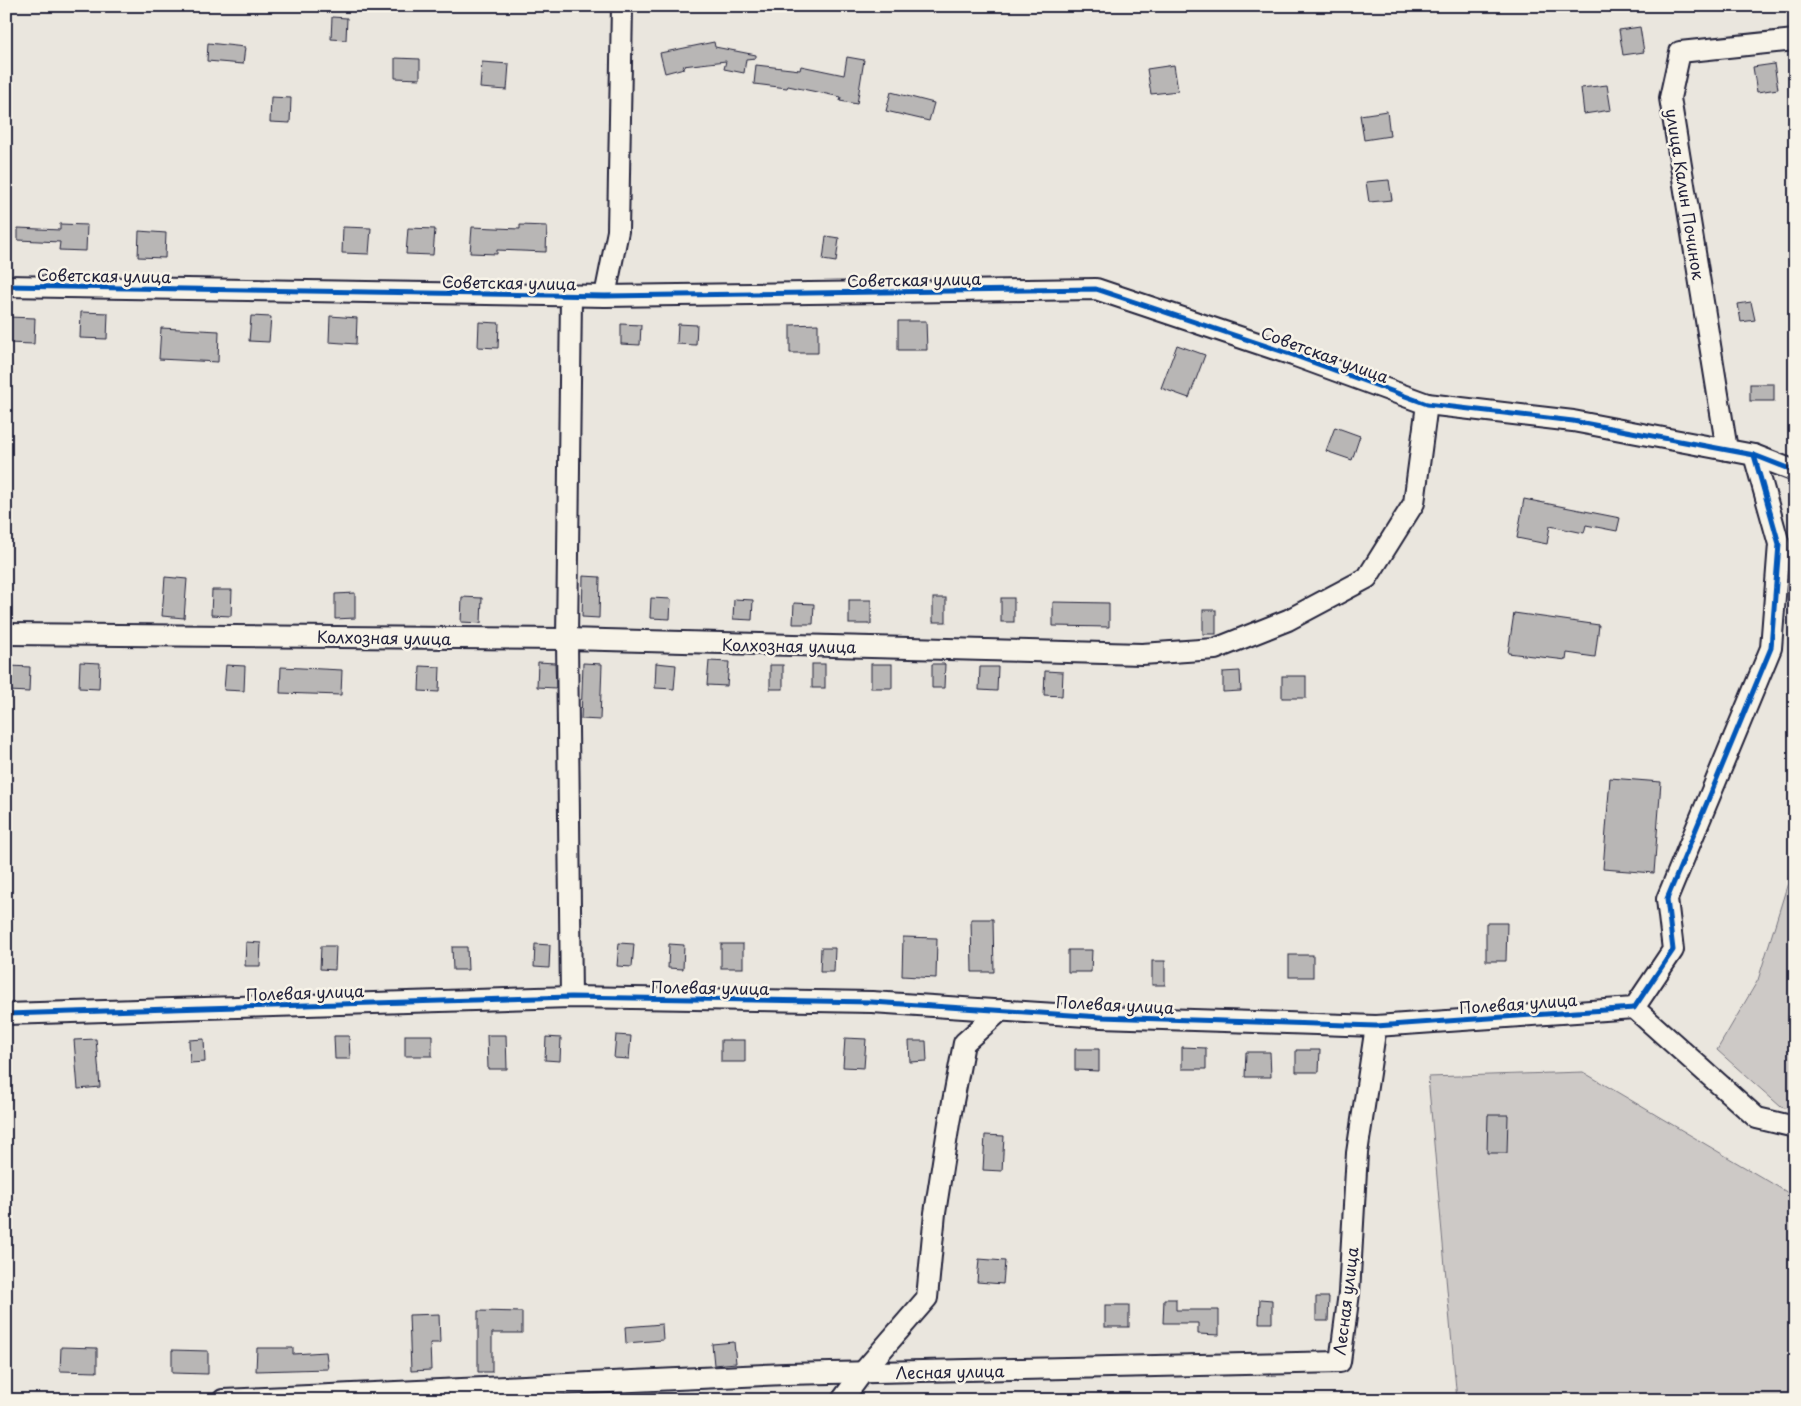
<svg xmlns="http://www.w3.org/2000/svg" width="1801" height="1406" font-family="'Playpen Sans',sans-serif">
	<rect width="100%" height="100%" fill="#eae6de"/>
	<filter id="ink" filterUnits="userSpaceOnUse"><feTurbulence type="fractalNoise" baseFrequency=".02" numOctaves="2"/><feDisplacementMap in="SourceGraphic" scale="10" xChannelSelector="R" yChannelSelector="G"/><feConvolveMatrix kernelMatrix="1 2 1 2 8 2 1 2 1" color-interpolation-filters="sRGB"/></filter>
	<g filter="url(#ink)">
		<g fill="#cdc9c6" stroke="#787680">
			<path d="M1795 860V1111L1781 1107 1717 1050 1758 980Z"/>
			<path d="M1583 1072 1790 1194H1795V1400H1457L1428 1077Z"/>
		</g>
		<g fill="#b8b6b5" stroke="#22223b">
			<path d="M332 17 347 18 346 40 331 39Z"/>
			<path d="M1640 27 1644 52 1623 55 1619 30Z"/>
			<path d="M714 42 715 47 756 55V58L746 59 744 73 724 69 726 61 683 66 684 68 665 73 660 53Z"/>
			<path d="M208 43 245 47 243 64 207 61Z"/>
			<path d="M847 57 864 60 857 104 840 101 841 97 788 86 787 88 754 84 756 65 800 70 801 66 844 75Z"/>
			<path d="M395 58 420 59V79L395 78Z"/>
			<path d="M482 62 509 64 507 90 480 88Z"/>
			<path d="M1774 64 1778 89 1757 92 1753 67Z"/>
			<path d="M1174 65 1178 91 1151 94 1147 69Z"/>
			<path d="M1607 85 1611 110 1584 114 1581 88Z"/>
			<path d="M891 92 934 103 929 121 886 111Z"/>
			<path d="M271 97 291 98 290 123 270 122Z"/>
			<path d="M1387 111 1390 136 1364 140 1360 115Z"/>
			<path d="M1389 180 1392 200 1369 202 1366 182Z"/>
			<path d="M60 224 87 225 86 251 59 250 60 242 18 240V228L60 230Z"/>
			<path d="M520 225 547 226 546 252 497 250V254L470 253 472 227 520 229Z"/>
			<path d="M343 227 371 228 369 254 342 253Z"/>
			<path d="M408 228 435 229 433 255 406 254Z"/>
			<path d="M139 231 166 233 165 258 138 257Z"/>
			<path d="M826 236 839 238 836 262 823 260Z"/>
			<path d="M1751 302 1755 320 1741 322 1738 304Z"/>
			<path d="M81 312 108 313 107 339 80 338Z"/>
			<path d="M251 316 271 317 269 342 249 341Z"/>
			<path d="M330 316 357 318 356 344 329 342Z"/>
			<path d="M8 317 35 318 34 344 7 343Z"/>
			<path d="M898 321H926L927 350H898Z"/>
			<path d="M479 322 499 323 498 348 478 347Z"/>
			<path d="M621 324 641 325 640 345 621 344Z"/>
			<path d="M678 324 697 325 696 345 677 344Z"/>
			<path d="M818 324V353H790V325Z"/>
			<path d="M161 328 219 331 218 362 159 359Z"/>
			<path d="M1177 345 1205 355 1189 398 1161 388Z"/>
			<rect x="1750" y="384" width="24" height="17"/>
			<path d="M1335 427 1360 436 1352 460 1326 451Z"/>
			<path d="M1524 499 1620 518 1617 531 1586 525 1584 533 1550 526 1547 544 1517 538Z"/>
			<path d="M583 576 600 577 599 618 582 617Z"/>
			<path d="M165 577 187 579 184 618 162 616Z"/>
			<path d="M212 590H232L231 616 211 615Z"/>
			<path d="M355 593V618L335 619V594Z"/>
			<path d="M462 597 482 598 481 623 461 622Z"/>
			<path d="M651 598 671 599 670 619 650 618Z"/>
			<rect x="933" y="598" width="13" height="24"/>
			<rect x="1001" y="598" width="13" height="24"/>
			<path d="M734 599 753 600 752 620 733 619Z"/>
			<rect x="849" y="600" width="22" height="24"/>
			<path d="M1053 602 1109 603V627L1053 626Z"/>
			<path d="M794 603 814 604 813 624H793Z"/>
			<rect x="1203" y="610" width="13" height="24"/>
			<path d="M1514 613 1599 625 1595 657 1567 653 1566 660 1508 653Z"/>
			<path d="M709 661 729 662 727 686 707 685Z"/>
			<path d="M80 662 100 663 99 689 79 688Z"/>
			<path d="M538 662 555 663 556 688 537 687Z"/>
			<path d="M583 663 602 664 600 720 581 719Z"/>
			<path d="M656 663 676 665 674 689 655 688Z"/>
			<rect x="812" y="664" width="13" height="24"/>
			<rect x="871" y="664" width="21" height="24"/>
			<path d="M932 664H945L944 688H932Z"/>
			<path d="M226 665 245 666 244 691 224 690Z"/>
			<rect x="770" y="665" width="13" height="24"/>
			<path d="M10 666 30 667 29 692 9 691Z"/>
			<path d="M420 666 440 667 439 692 419 691Z"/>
			<path d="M281 667 342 670 341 695 280 693Z"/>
			<path d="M980 667H998L997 691 979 690Z"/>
			<path d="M1045 671 1063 672 1062 696 1044 695Z"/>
			<path d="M1240 671 1241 691 1223 692V672Z"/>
			<rect x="1282" y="676" width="24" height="22"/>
			<path d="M1610 778 1661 782 1654 873 1603 869Z"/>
			<path d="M971 919H993L994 972H972Z"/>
			<path d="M1486 923H1507L1506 961H1486Z"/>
			<path d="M903 937 937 938 936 978 902 976Z"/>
			<path d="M246 942 261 943 260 966H245Z"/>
			<path d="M619 943 634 944 632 967 617 966Z"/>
			<path d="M535 944 550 945 549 968 534 967Z"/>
			<path d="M669 944 684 945 683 969 668 968Z"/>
			<rect x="721" y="944" width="22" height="24"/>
			<path d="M321 946H336L335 970 320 969Z"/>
			<path d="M452 947H467L468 970H453Z"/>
			<path d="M821 948H835L834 972H820Z"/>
			<path d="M1068 950H1092L1091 972H1068Z"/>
			<rect x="1289" y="955" width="24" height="22"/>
			<rect x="1152" y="961" width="13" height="24"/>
			<rect x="405" y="1035" width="27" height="21"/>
			<path d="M487 1035H506L507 1069H488Z"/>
			<path d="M616 1035 631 1036 629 1059 614 1058Z"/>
			<path d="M334 1036H349L350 1059H335Z"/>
			<path d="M546 1037 561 1038 560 1061 545 1060Z"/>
			<path d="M845 1038 866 1039 864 1068 843 1067Z"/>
			<path d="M96 1039 100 1087 78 1089 74 1040Z"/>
			<path d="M204 1039 205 1062 190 1063 189 1040Z"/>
			<rect x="721" y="1040" width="24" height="22"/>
			<path d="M909 1041H926L927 1061 910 1062Z"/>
			<path d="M1182 1047 1206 1048V1069H1182Z"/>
			<path d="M1075 1049H1099V1071L1075 1070Z"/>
			<path d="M1296 1050H1320L1319 1072H1296Z"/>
			<path d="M1246 1052H1270L1271 1077H1245Z"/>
			<path d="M1488 1115H1508L1507 1153H1487Z"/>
			<path d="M985 1135 1004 1136 1002 1171 983 1170Z"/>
			<path d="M979 1259 1005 1261 1003 1284 977 1282Z"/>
			<path d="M1316 1297H1329L1328 1321H1316Z"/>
			<path d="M1164 1299H1176V1310H1219V1335L1198 1334V1323H1163Z"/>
			<path d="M1260 1299 1272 1300V1323H1259Z"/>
			<rect x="1105" y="1305" width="24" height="22"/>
			<path d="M478 1311 522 1312V1333H492V1372H478Z"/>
			<path d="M439 1314 440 1343H430L431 1370 411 1371 409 1315Z"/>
			<path d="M662 1324 663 1340 626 1343 625 1327Z"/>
			<path d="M734 1342 736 1363 714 1365 712 1344Z"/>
			<path d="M61 1347 97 1348V1372L60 1371Z"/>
			<path d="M257 1348H293V1354L326 1352 328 1369 256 1371Z"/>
			<path d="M172 1350 208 1351V1374L172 1373Z"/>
		</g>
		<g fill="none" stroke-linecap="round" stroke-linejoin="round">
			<defs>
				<g id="minor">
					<path d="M6 286 605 296 1096 289 1293 355 1427 404 1573 421 1754 455 1795 471"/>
					<path d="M605 296 618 231 622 6"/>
					<path d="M1727 450 1670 98 1680 52 1795 40"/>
					<path d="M6 634 567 639 1142 654 1215 649 1288 620 1367 578 1414 503 1427 404"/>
					<path d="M571 997 567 639 571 296"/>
					<path d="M1634 1008 1757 1118 1795 1127"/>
					<path d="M6 1014 571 997 872 1002 1101 1017 1376 1026 1634 1008 1673 950 1667 899 1771 648 1779 544 1754 455"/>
					<path d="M223 1400 785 1374 1340 1362 1349 1293 1357 1153 1376 1026"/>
					<path d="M842 1400 862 1373 927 1298 935 1213 949 1123 964 1043 1001 1010"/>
				</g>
			</defs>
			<use href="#minor" stroke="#22223b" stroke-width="24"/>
			<use href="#minor" stroke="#f7f3e8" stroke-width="20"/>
			<defs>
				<g id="cycleway">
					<path d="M6 286 605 296 1096 289 1293 355 1427 404 1573 421 1754 455 1795 471"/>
					<path d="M6 1014 571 997 872 1002 1101 1017 1376 1026 1634 1008 1673 950 1667 899 1771 648 1779 544 1754 455"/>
				</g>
			</defs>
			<use href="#cycleway" stroke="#f7f3e8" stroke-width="8"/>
			<use href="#cycleway" stroke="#0057b8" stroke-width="5"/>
		</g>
	</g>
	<g text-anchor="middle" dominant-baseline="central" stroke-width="5" stroke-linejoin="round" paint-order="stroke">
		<g font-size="16" fill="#22223b" stroke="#f7f3e8">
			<text transform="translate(1686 194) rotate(81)">улица Калин Починок</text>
			<text transform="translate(104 275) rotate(1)">Советская улица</text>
			<text transform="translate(914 279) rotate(-1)">Советская улица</text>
			<text transform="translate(509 282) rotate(1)">Советская улица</text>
			<text transform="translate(1325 354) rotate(20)">Советская улица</text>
			<text transform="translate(384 637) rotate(1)">Колхозная улица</text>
			<text transform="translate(789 645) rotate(1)">Колхозная улица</text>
			<text transform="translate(710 987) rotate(1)">Полевая улица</text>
			<text transform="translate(305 992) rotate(-2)">Полевая улица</text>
			<text transform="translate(1518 1003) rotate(-4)">Полевая улица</text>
			<text transform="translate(1115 1004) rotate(3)">Полевая улица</text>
			<text transform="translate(1345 1301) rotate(-83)">Лесная улица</text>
			<text transform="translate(950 1371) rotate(-1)">Лесная улица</text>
		</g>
	</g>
	<rect width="1801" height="1406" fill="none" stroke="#f7f3e8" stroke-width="25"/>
	<rect x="12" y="12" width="1776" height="1381" fill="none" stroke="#22223b" stroke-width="2" filter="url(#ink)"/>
</svg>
